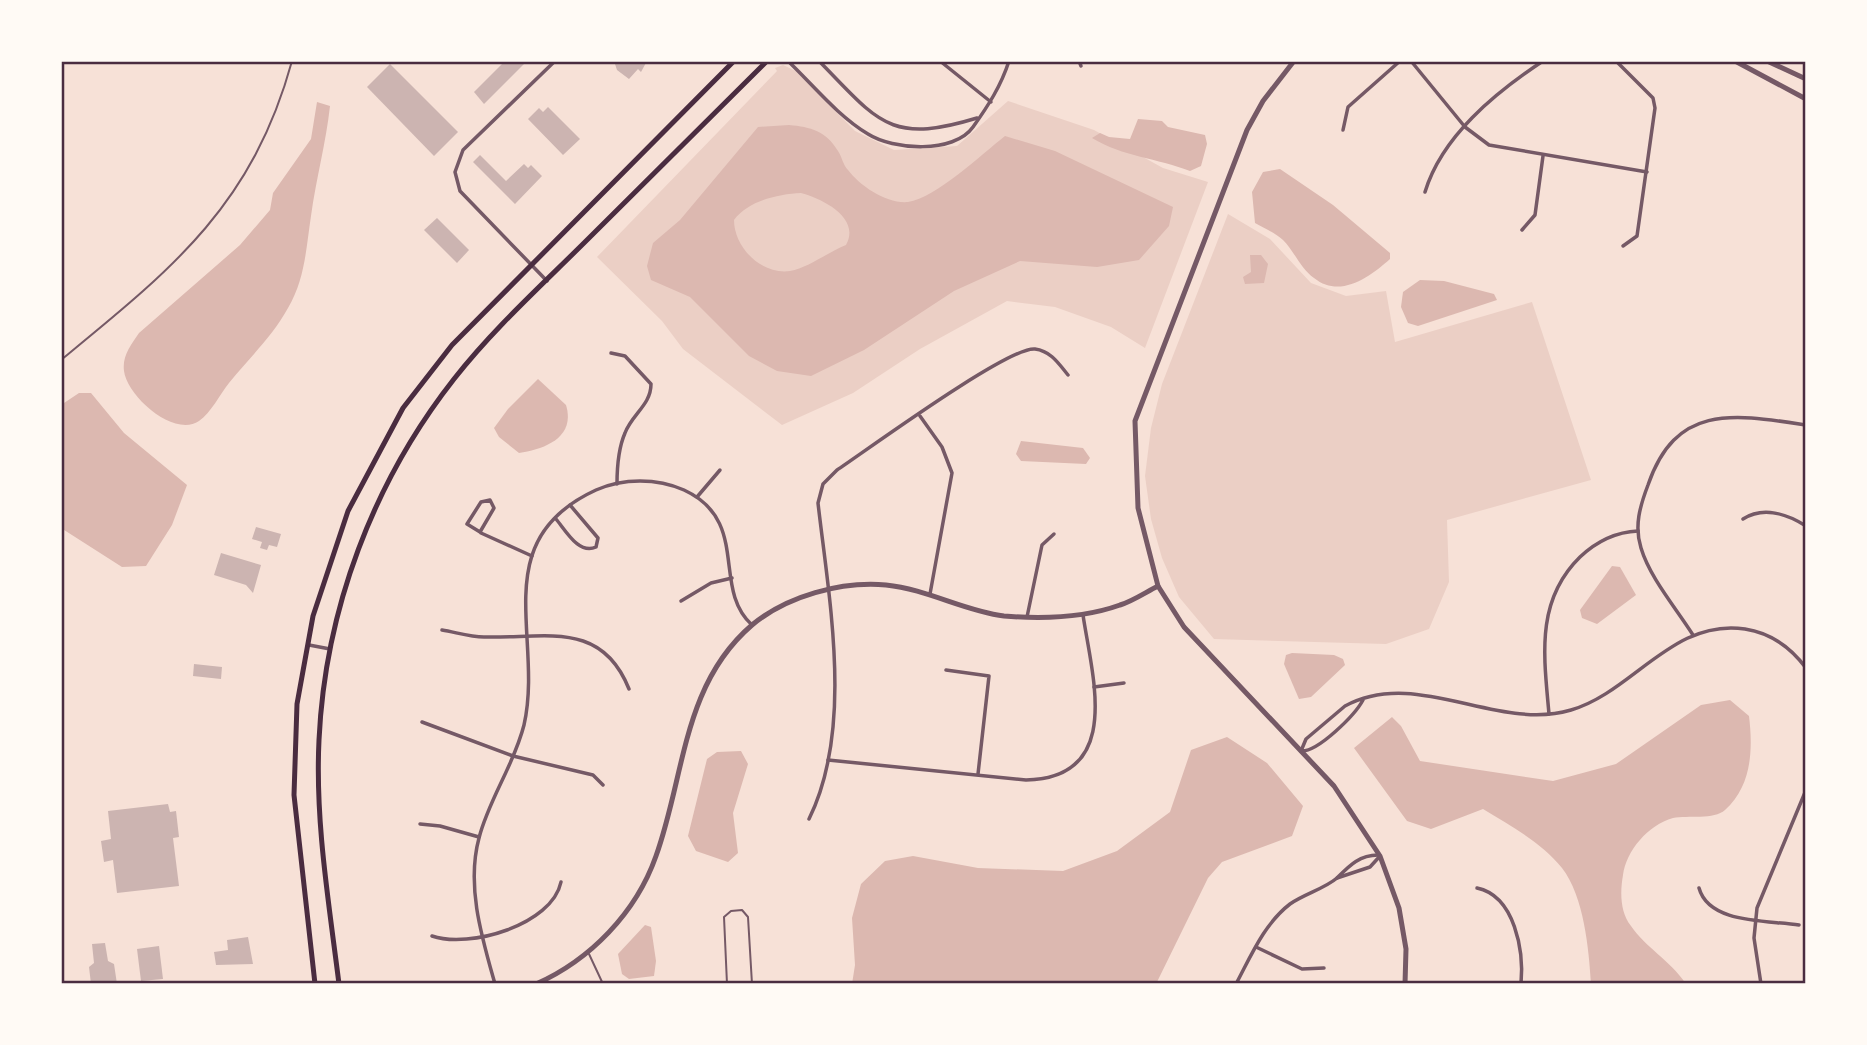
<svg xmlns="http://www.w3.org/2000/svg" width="1867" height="1045" font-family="Manrope,sans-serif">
	<rect width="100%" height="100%" fill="#f7e1d7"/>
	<g fill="#ebcfc5">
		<path d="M783 65 796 71 855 131 894 150 957 146 1008 101 1094 130 1163 168 1208 182 1145 348 1111 327 1055 307 1007 301 920 349 853 393 782 425 683 349 662 321 597 257 777 71 775 68Z"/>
		<path d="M1228 214 1270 239 1311 283 1346 296 1386 291 1395 342 1532 302 1591 480 1447 520 1449 582 1429 629 1386 644 1214 639 1179 597 1162 558 1151 519 1145 476 1151 428 1162 384Z"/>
	</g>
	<g fill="#dcb8b0" fill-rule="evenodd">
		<path d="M317 102 330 106C326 143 316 179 311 216 306 249 305 279 288 308 272 337 249 358 229 383 220 394 211 413 199 421 174 438 127 396 124 371 122 356 131 345 139 333L240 245 270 210 273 193 311 139Z"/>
		<path d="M1138 119 1162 121 1168 127 1205 135 1207 144 1201 166 1190 171C1157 158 1123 157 1092 138L1100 133 1109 137 1130 139Z"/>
		<path d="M789 125C811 127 826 131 838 151 842 157 843 165 848 170 860 186 887 204 908 202 936 198 982 154 1005 136L1055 151 1173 207 1169 226 1139 260 1097 267 1020 261 954 291 864 350 811 376 777 371 749 356 690 297 651 280 647 266 653 243 680 220 758 127ZM801 193C823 199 861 218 846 245 828 252 808 268 790 271 761 275 734 247 734 220 748 201 778 194 801 193Z"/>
		<path d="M1280 169 1333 205 1390 253V259C1370 277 1340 299 1314 278 1301 269 1294 251 1283 240 1275 233 1264 228 1255 223L1252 192 1263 172Z"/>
		<path d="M1250 255H1261L1268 264 1264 283 1245 284 1243 277 1251 272Z"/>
		<path d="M1420 280 1444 281 1494 294 1497 300 1418 326 1408 323 1401 307 1403 292Z"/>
		<path d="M538 379 566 405C576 438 544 449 519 453L499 437 494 428 508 409Z"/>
		<path d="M79 393H91L124 433 187 485 172 525 146 566 122 567 61 528V405Z"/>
		<path d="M1021 441 1083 448 1090 458 1086 464 1021 461 1016 454Z"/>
		<path d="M1612 566 1620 567 1636 595 1597 624 1582 618 1580 610Z"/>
		<path d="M1292 653 1334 655 1343 659 1345 665 1311 697 1299 699 1284 664 1286 655Z"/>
		<path d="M1730 700 1749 716C1753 749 1752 786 1725 810 1714 820 1688 815 1673 818 1648 825 1626 851 1623 875 1620 892 1620 912 1631 926 1645 947 1670 960 1686 984H1591C1589 950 1584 896 1562 868 1542 843 1511 826 1483 809L1431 829 1407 821 1354 748 1392 717 1401 726 1420 761 1553 781 1616 764 1701 705Z"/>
		<path d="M1227 737 1267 763 1303 806 1292 836 1222 862 1208 878 1156 984H852L855 965 852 918 861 884 885 861 913 856 978 868 1063 871 1117 851 1170 812 1191 750Z"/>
		<path d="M741 751 748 764 733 813 738 853 728 862 696 851 688 836 707 759 717 752Z"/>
		<path d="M645 925 651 927 656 961 654 976 629 979 622 974 618 954Z"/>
	</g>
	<g fill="#ccb4b1">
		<path d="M505 61H527L484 104 474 92Z"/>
		<path d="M614 61H647L641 72 638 69 629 79 617 70Z"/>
		<path d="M390 64 458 132 434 156 367 87Z"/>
		<path d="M548 107 580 139 563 155 528 119 539 108 543 112Z"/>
		<path d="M480 155 506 181 524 164 528 168 531 165 542 176 515 204 473 162Z"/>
		<path d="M437 218 469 250 457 263 424 230Z"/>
		<path d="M256 527 281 534 277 547 269 545 267 550 260 548 262 542 252 539Z"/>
		<path d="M221 553 261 565 253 593 246 585 214 575Z"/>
		<path d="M194 664 222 667 221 679 193 676Z"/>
		<path d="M168 804 170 812 176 811 179 837 173 838 179 886 117 893 113 860 104 862 101 841 111 839 108 811Z"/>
		<path d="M248 937 253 964 216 965 214 952 228 950 227 940Z"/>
		<path d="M105 943 108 961 114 964 117 984H91L89 967 94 963 92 944Z"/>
		<path d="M159 946 163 979 141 981 137 949Z"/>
	</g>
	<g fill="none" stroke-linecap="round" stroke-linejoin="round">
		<g stroke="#755966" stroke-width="2">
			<path d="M61 360C172 269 252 206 292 61"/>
			<path d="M589 954 603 984"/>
			<path d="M727 984 724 917 731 911 742 910 748 917 752 984"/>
		</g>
		<g stroke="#755966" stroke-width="3.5">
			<path d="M788 61C814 86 838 116 868 134 893 150 954 154 973 127 988 106 1001 86 1009 61"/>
			<path d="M819 61C878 121 889 145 977 118"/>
			<path d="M940 61 991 102"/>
			<path d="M1079 61 1081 66"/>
			<path d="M1193 61V62"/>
			<path d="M1411 61 1465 127 1489 145 1647 172"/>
			<path d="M1616 61 1653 98 1655 108 1637 236 1623 246"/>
			<path d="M1343 130 1348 107 1400 61"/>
			<path d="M1425 192C1442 136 1495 93 1543 61"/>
			<path d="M1522 230 1535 215 1543 156"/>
			<path d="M547 281 460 191 455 172 463 150 555 61"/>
			<path d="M611 353 625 356 651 384C651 405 632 414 625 433 618 449 617 466 617 484"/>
			<path d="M920 416 942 447 952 473 930 594"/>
			<path d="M697 497 720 470"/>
			<path d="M556 519C566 531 579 555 596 547L598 538 570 505"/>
			<path d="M1743 519C1763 506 1787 514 1806 526"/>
			<path d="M480 532 494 508 490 500 481 502 467 524 480 532 481 533 532 556"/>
			<path d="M681 601 711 583 732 578"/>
			<path d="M1027 617 1042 545 1054 534"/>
			<path d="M442 630C455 632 470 637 484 637 544 639 601 619 629 689"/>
			<path d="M1693 635C1676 608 1650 578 1641 548 1634 526 1640 506 1648 485 1676 403 1734 414 1806 425"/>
			<path d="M309 645 330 649"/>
			<path d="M946 670 989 676 978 774"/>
			<path d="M1094 687 1124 683"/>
			<path d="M1363 700C1355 715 1318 752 1301 751L1306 739 1345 706C1417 667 1497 732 1571 710 1633 692 1673 618 1745 629 1771 633 1791 648 1806 668"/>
			<path d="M1549 714C1544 657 1535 601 1580 557 1597 541 1615 532 1638 531"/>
			<path d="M422 722 513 756 593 775 603 785"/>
			<path d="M828 760 1026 780C1124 778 1092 676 1083 615"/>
			<path d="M809 819C854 728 829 600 818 503L823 484 837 470C867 450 1009 346 1035 349 1051 351 1059 364 1068 375"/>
			<path d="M420 824 440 826 479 837"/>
			<path d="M1337 878 1370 867 1380 856"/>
			<path d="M1477 888C1515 896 1524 951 1521 984"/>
			<path d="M1699 888C1709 924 1767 920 1799 925"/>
			<path d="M432 936C469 949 552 925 561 882"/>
			<path d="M1256 947 1302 969 1324 968"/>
			<path d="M495 984C482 938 466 886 479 838 489 799 514 765 524 725 544 637 485 541 596 490 623 478 657 478 684 490 751 521 711 588 752 625"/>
			<path d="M1236 984C1251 956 1264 924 1290 904 1304 894 1324 889 1337 878 1349 866 1359 855 1378 855"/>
			<path d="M1761 984 1754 938 1757 908 1806 790"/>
		</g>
		<g stroke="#755966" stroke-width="5">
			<path d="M1294 61 1263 101 1247 130 1135 421 1138 508 1158 586 1184 627 1334 786 1380 856 1399 908 1406 949 1405 984"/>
			<path d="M1735 61 1806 99"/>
			<path d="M1767 61 1806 79"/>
			<path d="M536 984C590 960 636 913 656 856 685 776 682 685 752 625 787 596 841 581 886 585 927 589 964 611 1004 616 1041 619 1084 618 1120 605 1133 601 1146 592 1158 586"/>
		</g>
		<g stroke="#4a2c40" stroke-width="5">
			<path d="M315 984 294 795 297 704 313 616 348 511 403 408 452 345 734 61"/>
			<path d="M339 984C329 903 315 822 319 740 325 610 373 482 454 379 494 328 543 284 589 238 649 179 708 120 767 61"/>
		</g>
	</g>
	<rect width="1867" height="1045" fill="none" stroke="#fffaf5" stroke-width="126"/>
	<rect x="63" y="63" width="1741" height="919" fill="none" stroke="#4a2c40" stroke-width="2.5"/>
</svg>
